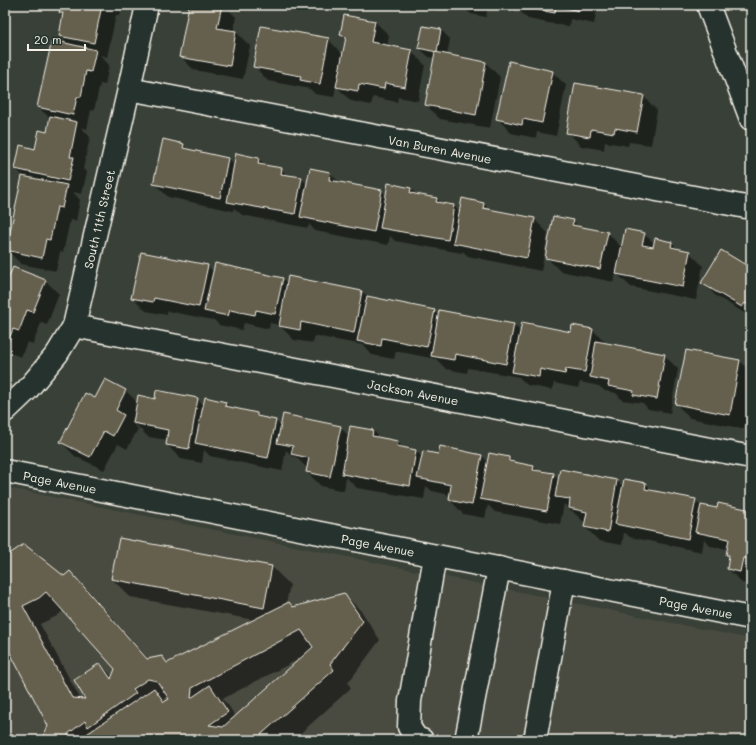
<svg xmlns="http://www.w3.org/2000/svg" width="756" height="745" font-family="Mali,sans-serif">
	<rect width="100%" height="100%" fill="#394037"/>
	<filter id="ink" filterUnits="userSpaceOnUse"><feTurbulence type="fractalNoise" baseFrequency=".025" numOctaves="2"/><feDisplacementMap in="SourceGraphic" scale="8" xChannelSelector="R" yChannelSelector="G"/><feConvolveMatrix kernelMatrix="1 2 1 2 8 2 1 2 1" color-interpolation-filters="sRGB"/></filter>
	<g filter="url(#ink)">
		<path fill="#494c41" d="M13 489 751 639V740H5V490Z"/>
		<g fill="#0007" fill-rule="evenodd">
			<path d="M62 5H122L120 15H116L107 57 100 55 109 65 105 85 100 84 94 111 91 110 87 129 81 127 90 137 83 169 87 172 82 194 73 192 80 200 76 221 70 220 63 253 60 252 56 271 21 264 7 250 23 176 16 169 36 150 47 134 51 119 38 107 69 45 60 36 64 16 60 12Z"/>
			<path d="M190 5H224L236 17 233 32H236L250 46 243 79 194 70 180 56Z"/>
			<path d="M411 5H436L435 11 413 7Z"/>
			<path d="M462 5H598L594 24 570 19 569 27 528 19 515 6 514 12 488 7 486 17 471 14Z"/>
			<path d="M345 16 375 22 389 35 387 47 411 51 425 65 418 101 398 97 397 102 373 97 371 105 351 101 336 86 334 97 315 94 310 89 268 81 255 67 328 39 343 55 346 40 341 35Z"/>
			<path d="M423 27 441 30 450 39 447 56 486 63 500 77 490 128 440 119 426 105 434 58 429 57 419 48Z"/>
			<path d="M552 72 566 85 556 136 537 132 536 138 511 133 498 119Z"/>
			<path d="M643 96 657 110 651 145 629 142 628 146 605 142 604 150 581 146 568 132Z"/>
			<path d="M183 145 189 150 228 158 235 165 259 159 266 166 281 169 288 176 301 178 308 185 311 169 330 173 340 183 382 191 387 196 410 188 417 195 437 199 441 203 454 206 460 212 483 204 490 210 534 219 548 233 541 271 468 256 462 251V253L395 241 390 236 388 245 315 231 309 224 308 228 242 215 234 208 233 211 168 197 155 184Z"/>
			<path d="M573 221 580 228 608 233 622 248 644 234 655 244 672 243 679 250 689 252 703 266 696 300 631 287 616 273 614 282 560 271 546 257Z"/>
			<path d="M207 266 214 272 282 278 288 284 362 292 367 296 434 311 439 316 514 325 521 332 572 333 573 326 593 330 607 344 664 355 678 369 670 413 648 409 643 403 622 400 616 393 605 391 599 386 580 382 578 388 554 383 552 390 527 385 519 377 468 368 467 373 446 369 436 359 396 351 394 359 372 355 363 345 315 336 313 343 294 340 279 325 270 323 269 329 244 323 242 330 219 325 213 319V320L167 311V315L146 311 132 297Z"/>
			<path d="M751 269V317L716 296 702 282Z"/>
			<path d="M45 280 59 294 47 325 41 323 33 344 27 342 21 357 5 351V289Z"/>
			<path d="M687 351 740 361 751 372V389L744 429 690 418 676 404Z"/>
			<path d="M105 380 126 391 138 403 155 400 197 399 204 406 206 398 226 403 232 409 257 414 261 418 275 421 282 427H340L349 436 373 430 381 439 397 442 404 448 416 451 422 457 439 456H482L488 462 509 458 514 463 534 467 539 472 553 474 559 480 561 470 617 481 624 487 646 484 654 492 695 500 701 506 718 509 751 511V584L742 583 728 569 730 557 727 554 728 549 710 546 704 539 702 552 630 537 624 532 622 545 599 541 585 527 586 522H584L572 511 570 510 564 504 560 524 495 512 488 505 485 518 463 514 450 500V495L432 491 426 486 424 499 357 488 346 477 344 491 321 486 307 472 308 468 306 467 296 457 292 456 286 450 282 471 210 456 204 450 202 463 181 459 167 445 168 440 148 437 134 423 135 414 131 422 138 429 127 449 118 444 104 470 75 456 61 442 95 400Z"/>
			<path d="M5 558 64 577 70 572 88 590 149 660 162 657 168 663 254 620 130 597 112 579 272 567 290 585 286 604 289 603 294 608 344 594 362 612 380 640 348 683 351 688 293 740H49V726L5 641V617L8 615 5 602ZM64 610 116 669 113 677 100 664 87 700H81L40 624 57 616ZM301 658 236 717 228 705 222 699ZM166 697H170L171 699 166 702 164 699Z"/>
		</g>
		<g fill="#655f4e" stroke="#f4f1e8" fill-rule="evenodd">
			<path d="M61 5H102L94 43 59 36 63 13H59Z"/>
			<path d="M189 5H222L217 28 236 31 230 66 179 57Z"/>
			<path d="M513 5H581L580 11 556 6 555 13Z"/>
			<path d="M344 15 375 21 371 42 412 50 405 87 385 83 384 89 359 84 358 91 336 87 346 37 340 35Z"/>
			<path d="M261 26 329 38 320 84 300 80 301 76 253 67Z"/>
			<path d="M423 26 441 29 437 52 418 48Z"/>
			<path d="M52 40 96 50 91 72 86 71 81 97H77L73 115 37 107Z"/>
			<path d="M435 52 486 62 476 115 425 105Z"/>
			<path d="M509 61 553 71 542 123 523 119 522 125 496 119Z"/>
			<path d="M575 83 644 95 637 132 615 128 614 133 591 129 590 137 566 133Z"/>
			<path d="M50 116 77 122 70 157H74L68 181 15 169 20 145 35 149 39 130 47 132Z"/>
			<path d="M163 139 184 144 183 148 228 158 220 198 153 184Z"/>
			<path d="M236 153 259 158 258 164 282 168 281 174 302 177 295 214 227 202Z"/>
			<path d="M310 168 330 172 329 180 382 190 374 232 300 217Z"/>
			<path d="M22 176 67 185 62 208 57 207 50 240 46 239 42 258 6 250Z"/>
			<path d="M388 183 411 188 410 193 437 198 436 202 454 205 448 240 380 228Z"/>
			<path d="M462 198 484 203 483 208 535 218 527 258 453 243Z"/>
			<path d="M553 216 574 220 572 225 608 232 600 269 545 258Z"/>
			<path d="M625 229 645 233 642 245 653 247 655 238 672 242 671 247 690 251 683 287 616 274Z"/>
			<path d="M721 250 751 268V307L745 303 742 307 701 283Z"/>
			<path d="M141 252 208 265 199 307 154 298 153 302 131 298Z"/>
			<path d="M215 263 283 278 275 314 256 310 255 315 230 310 228 316 204 311Z"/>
			<path d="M13 267 46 280 33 312 27 310 19 331 13 329 7 344 5 343V286Z"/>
			<path d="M288 276 362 291 354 333 301 322 300 330 279 326Z"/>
			<path d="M367 296 435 310 427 347 382 338 381 346 357 341Z"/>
			<path d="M439 310 514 324 506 364 455 354 454 360 431 356Z"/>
			<path d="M522 322 571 332 572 325 593 329 585 372 566 369 565 374 540 369 539 377 512 372Z"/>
			<path d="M596 341 665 354 657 399 633 395 634 391 608 386 609 381 590 377Z"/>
			<path d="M686 350 740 360 730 415 675 404Z"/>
			<path d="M105 379 126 390 116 410 124 415 113 436 104 431 90 457 60 442 85 393 95 398Z"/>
			<path d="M156 390 198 398 189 449 166 445 168 430 133 423 138 395 155 399Z"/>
			<path d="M205 397 226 402 225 406 257 413V416L276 420 268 458 195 443Z"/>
			<path d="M283 414 341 426 330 477 306 472 309 458 291 454 293 446 277 443Z"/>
			<path d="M350 426 373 430 372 436 398 441 397 446 416 450 410 486 342 474Z"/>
			<path d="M440 446 482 455 472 505 449 500 451 485 417 478 423 451 438 454Z"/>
			<path d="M489 453 509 457V461L534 466 533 470 554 473 547 511 480 499Z"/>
			<path d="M560 469 617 480 608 532 584 527 587 512 569 508 570 499 555 497Z"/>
			<path d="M624 479 646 483 645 489 696 499 688 539 615 524Z"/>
			<path d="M718 503 751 510V552L749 559 743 558 740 572 727 569 729 555H726L729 539 695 532 701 505 717 508Z"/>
			<path d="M119 538 272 566 264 608 111 579Z"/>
			<path d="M24 544 64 576 70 571 147 659 162 656 167 663 289 602 293 607 344 593 363 621 330 664 334 670 255 740H78L154 688 164 702 169 699 157 681 148 679 133 689 136 693 88 727 85 721 68 734 69 740H47L43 736 48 726 5 643V615L7 614 5 606V557ZM46 592 115 669 111 679 100 663 74 680 85 699 72 698 23 606 39 598ZM301 630 313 647 223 727 209 725 228 712 210 685 191 698 192 688Z"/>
		</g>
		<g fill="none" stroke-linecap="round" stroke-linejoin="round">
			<defs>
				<g id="minor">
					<path d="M708 5 751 119"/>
					<path d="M129 89 751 208"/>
					<path d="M74 326 751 457"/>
					<path d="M5 411 27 390 57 354 74 326 129 89 147 5"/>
					<path d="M5 471 751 618"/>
					<path d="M422 740 417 739 409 727 410 701 435 556"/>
					<path d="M466 740 499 568"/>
					<path d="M535 740 564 581"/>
				</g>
			</defs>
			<use href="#minor" stroke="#f4f1e8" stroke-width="25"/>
			<use href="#minor" stroke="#26332d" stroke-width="22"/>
		</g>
	</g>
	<g text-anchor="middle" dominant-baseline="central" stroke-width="3.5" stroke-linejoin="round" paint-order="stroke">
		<g font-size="12" fill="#f4f1e8" stroke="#26332d">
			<text transform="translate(440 149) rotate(11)">Van Buren Avenue</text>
			<text transform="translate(99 219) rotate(-77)">South 11th Street</text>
			<text transform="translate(413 392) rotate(11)">Jackson Avenue</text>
			<text transform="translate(60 482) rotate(11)">Page Avenue</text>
			<text transform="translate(378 545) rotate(11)">Page Avenue</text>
			<text transform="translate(696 607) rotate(11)">Page Avenue</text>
		</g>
	</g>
	<rect width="756" height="745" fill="none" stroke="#26332d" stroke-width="20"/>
	<rect x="10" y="10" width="736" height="725" fill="none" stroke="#f4f1e8" stroke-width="1.5" filter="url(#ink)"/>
	<path d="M28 44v6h57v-6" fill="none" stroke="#f4f1e8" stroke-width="2"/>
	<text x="34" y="44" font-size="12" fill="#f4f1e8" stroke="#26332d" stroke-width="3" paint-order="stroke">20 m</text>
</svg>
